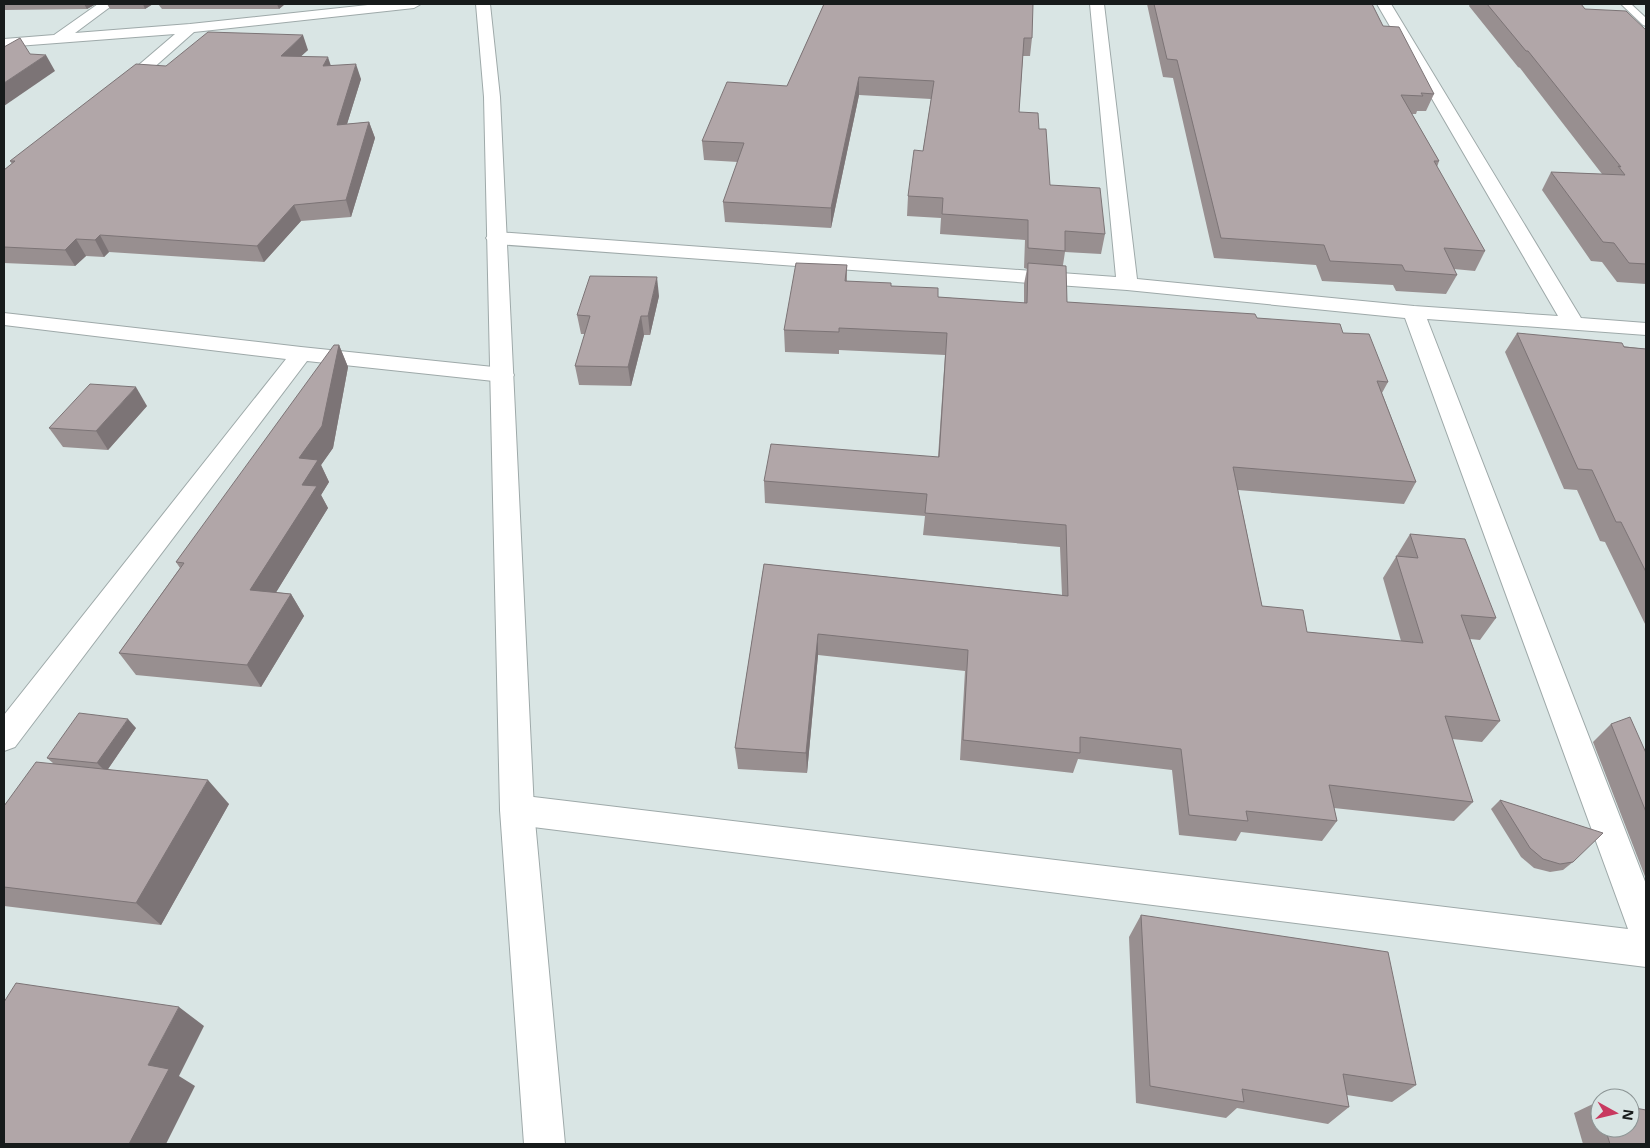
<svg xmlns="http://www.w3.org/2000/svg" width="1650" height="1148" font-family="'Open Sans',sans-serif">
	<rect width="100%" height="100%" fill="#d9e5e4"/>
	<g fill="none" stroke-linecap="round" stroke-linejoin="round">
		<defs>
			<path id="service" d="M1621 4H1631L1646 18V26L1643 25Z"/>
			<g id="minor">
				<path d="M98 4H114L75 33 190 24 377 4H421L414 8 194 32 125 93H113L111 90 113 87 175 34 4 47V39L54 35Z"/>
				<path d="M1090 4H1104L1137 279 1414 306 1558 316 1377 4H1391L1581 318 1646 323V335L1427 319 1646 884V967L517 825 505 820 500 810 505 800 517 795 1628 929 1405 318 1127 290 496 244 489 242 486 238 489 234 496 232 1116 277Z"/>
				<path d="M4 313 301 347 503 368 511 370 514 375 511 380 503 382 307 361 15 747 4 751V715L286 359 4 325Z"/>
			</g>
			<path id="tertiary" d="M476 4H490L500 97 534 810 565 1144H524L500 810 484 97Z"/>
		</defs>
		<use href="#service" stroke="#9ea9a9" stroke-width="2"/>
		<use href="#minor" stroke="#9ea9a9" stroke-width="2"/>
		<use href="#tertiary" stroke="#9ea9a9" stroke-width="2"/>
		<use href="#service" fill="#fff" fill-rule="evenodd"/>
		<use href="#minor" fill="#fff" fill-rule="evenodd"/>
		<use href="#tertiary" fill="#fff" fill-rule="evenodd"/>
	</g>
	<g fill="#988f90">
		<path d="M4 4H96L87 9 4 10Z"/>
		<path d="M107 4H153L145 9H110Z"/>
		<path d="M158 4H285L279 9H162Z"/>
		<path d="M824 4 1032 38 1030 56H1023L1019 112 1039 129 1050 185 1105 234 1101 254 1065 252 1063 265 1067 302 1257 318 1343 333 1388 382 1382 393 1416 482 1404 504 1238 490 1262 606 1307 632 1401 641 1383 578 1410 534 1496 618 1480 640 1470 639 1500 721 1482 742 1452 739 1473 802 1454 821 1334 808 1337 821 1322 841 1241 832 1236 841 1179 835 1172 770 1078 759 1073 773 960 760 965 671 818 655 807 773 738 769 735 748 764 564 1062 595 1060 547 923 535 925 516 765 503 764 481 938 457 945 355 839 350V354L785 352 784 330 847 265V281L891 286 938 297 1024 303V284L1027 269 1024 268 1025 240 940 234 941 218 907 216 908 196 923 151 931 99 859 95 831 228 725 222 723 202 738 162 704 160 702 141 787 86Z"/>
		<path d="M1147 4H1372L1383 26 1434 94 1426 111H1417L1416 114H1412L1439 161 1437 167 1485 251 1475 271 1454 269 1457 275 1446 294 1396 291 1393 285 1322 281 1316 265 1214 258 1173 78 1163 77Z"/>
		<path d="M1470 4H1581L1585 9 1646 30V284L1617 282 1602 262 1591 261 1542 190 1551 172 1602 174 1520 68 1518 67 1469 6Z"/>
		<path d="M308 50 301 56 331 66 361 79 347 124 369 122 375 138 351 217 301 221 264 262 109 252 104 257 86 256 75 266 4 263V170L12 164 10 161 166 66Z"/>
		<path d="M659 296 650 335H644L631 386 579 385 575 366 585 334H581L577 315Z"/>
		<path d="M1517 333 1646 349V626L1605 542 1600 541 1577 490 1564 489 1505 352Z"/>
		<path d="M339 345 348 367 333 448 321 465 329 482 321 495 328 508 276 592 291 594 304 616 261 687 136 675 119 653 180 568 176 562Z"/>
		<path d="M147 406 108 450 63 447 49 428Z"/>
		<path d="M1611 724 1646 753V879L1593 742Z"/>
		<path d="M136 728 108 769 229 804 161 925 4 906V806L53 763 47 758Z"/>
		<path d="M1500 800 1573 862 1563 870 1550 872 1534 868 1521 857 1491 809Z"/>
		<path d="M1141 915 1416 1085 1392 1102 1347 1095 1349 1107 1328 1124 1237 1108 1226 1118 1136 1103 1129 937Z"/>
		<path d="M1597 1102H1600V1128H1630L1646 1144H1583L1574 1113Z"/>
	</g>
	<g fill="#7c7476">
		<path d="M84 4H96L87 9Z"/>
		<path d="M143 4H153L145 9Z"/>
		<path d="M277 4H285L279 9Z"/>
		<path d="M303 35 308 50 286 70 281 56Z"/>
		<path d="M46 55 55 71 4 106V83Z"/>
		<path d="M328 57 333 72 323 66Z"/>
		<path d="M356 64 361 79 342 140 337 125Z"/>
		<path d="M859 77V95L831 228V208Z"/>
		<path d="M369 122 375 138 351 217 346 200Z"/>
		<path d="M294 205 301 221 264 262 257 246Z"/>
		<path d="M100 235 109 252 104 257 95 240Z"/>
		<path d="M76 239 86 256 75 266 65 250Z"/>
		<path d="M657 277 659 296 650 335 648 316Z"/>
		<path d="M641 316 644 335 631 386 628 367Z"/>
		<path d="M339 345 348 367 333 448 321 465 329 482 321 495 328 508 264 612 250 590 302 485 299 458Z"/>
		<path d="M136 387 147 406 108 450 96 431Z"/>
		<path d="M291 594 304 616 261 687 247 665Z"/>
		<path d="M818 634V655L807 773 806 753Z"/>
		<path d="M128 719 136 728 106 772 97 763Z"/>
		<path d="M208 780 229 804 161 925 136 903Z"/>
		<path d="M179 1007 204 1026 179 1076 195 1086 166 1144H129L148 1065Z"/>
	</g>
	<g fill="#b1a6a8" stroke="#7c7476">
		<path d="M824 4H1033L1032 38H1024L1019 112 1038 113 1039 129H1046L1050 185 1100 188 1105 234 1065 231V251L1028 248V220L942 214 943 198 908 196 914 150 923 151 934 81 859 77 831 208 723 202 744 143 702 141 727 82 787 86Z"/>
		<path d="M1154 4H1372L1383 26 1399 27 1434 94 1421 93 1423 96 1401 95 1439 161H1434L1485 251 1444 248 1457 275 1405 271 1402 265 1330 261 1324 245 1221 238 1177 60 1167 59Z"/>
		<path d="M1487 4H1581L1585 9 1626 11 1646 30V264L1629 263 1614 243 1603 242 1551 172 1625 175 1618 166 1621 167 1528 51H1526Z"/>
		<path d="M208 32 303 35 281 56 328 57 323 66 356 64 337 125 369 122 346 200 294 205 257 246 100 235 95 240 76 239 65 250 4 247V170L15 161H10L136 64 166 66Z"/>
		<path d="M20 38 30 54 46 55 4 83V47Z"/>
		<path d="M796 263 847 265 845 281 891 283V286L938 288V297L1027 303 1028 263 1066 266 1067 302 1255 314 1257 318 1340 324 1343 333 1369 334 1388 382 1377 381 1416 482 1233 467 1262 606 1303 610 1307 632 1423 643 1396 556 1418 558 1410 534 1465 539 1496 618 1461 615 1500 721 1445 716 1473 802 1329 785 1337 821 1246 811 1248 821 1189 815 1181 749 1080 737V753L963 740 968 650 818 634 806 753 735 748 764 564 1068 596 1066 525 925 513 927 494 764 481 771 444 939 457 947 333 839 328V332L784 330Z"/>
		<path d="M590 276 657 277 648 316H641L628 367 575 366 590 316 577 315Z"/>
		<path d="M1517 333 1622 343 1624 347 1646 349V572L1621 522H1616L1592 470 1578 469Z"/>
		<path d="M334 345H339L322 426 299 458 318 460 302 485 317 486 250 590 291 594 247 665 119 653 184 563 176 562Z"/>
		<path d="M90 384 136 387 96 431 49 428Z"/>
		<path d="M79 713 128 719 97 763 47 758Z"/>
		<path d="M1630 717 1646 753V812L1611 724Z"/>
		<path d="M36 762 208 780 136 903 4 887V806Z"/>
		<path d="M1500 800 1603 833 1573 862 1560 864 1543 859 1530 848Z"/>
		<path d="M1141 915 1388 952 1416 1085 1343 1074 1349 1107 1242 1089 1244 1102 1150 1086Z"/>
		<path d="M16 983 179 1007 148 1065 169 1069 129 1144H4V1002Z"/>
		<path d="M1597 1102H1600V1113Z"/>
		<path d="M1630 1107 1646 1110V1144H1610L1605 1128H1630Z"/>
	</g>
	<rect width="1650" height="1148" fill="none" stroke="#171b1b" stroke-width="10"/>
	<g transform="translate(1615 1113) rotate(98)"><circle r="24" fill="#d9e5e4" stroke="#8b9494"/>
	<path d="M0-4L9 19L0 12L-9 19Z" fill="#c8395f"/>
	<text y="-8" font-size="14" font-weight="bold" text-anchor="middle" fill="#171b1b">N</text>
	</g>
</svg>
